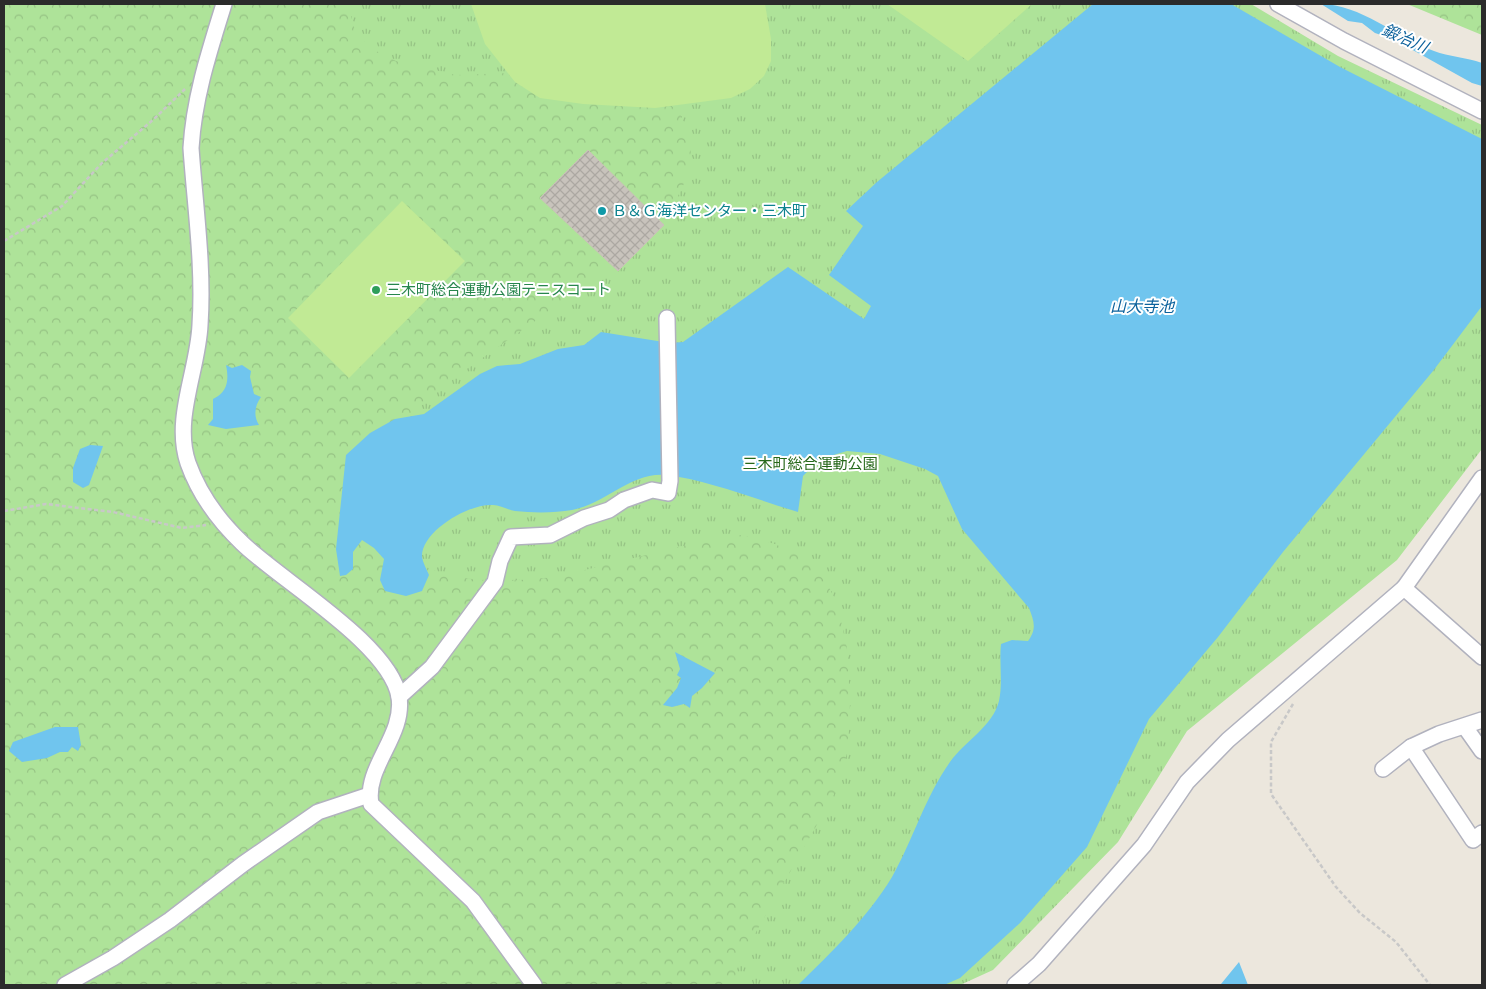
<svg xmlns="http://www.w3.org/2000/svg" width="1486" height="989" font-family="'Alegreya Sans','Noto Sans JP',sans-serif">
	<defs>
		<pattern id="grass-tufts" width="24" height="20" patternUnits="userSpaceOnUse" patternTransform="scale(1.25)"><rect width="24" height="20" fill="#aee399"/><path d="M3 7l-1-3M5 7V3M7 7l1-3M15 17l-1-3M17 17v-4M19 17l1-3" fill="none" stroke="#96c384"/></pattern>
		<pattern id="forest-crowns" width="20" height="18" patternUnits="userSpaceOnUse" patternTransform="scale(1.25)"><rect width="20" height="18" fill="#aee399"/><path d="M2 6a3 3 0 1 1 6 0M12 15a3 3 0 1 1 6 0" fill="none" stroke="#96c384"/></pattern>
		<pattern id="building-cross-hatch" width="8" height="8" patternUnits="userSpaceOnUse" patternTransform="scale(1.25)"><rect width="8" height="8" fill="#c8c3bc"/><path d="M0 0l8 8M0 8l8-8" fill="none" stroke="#aca8a2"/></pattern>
	</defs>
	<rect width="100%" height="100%" fill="#ece7dd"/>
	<path fill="url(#grass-tufts)" d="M252 4H1251L1338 56 1482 125V449L1397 560 1187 731 1118 842 993 970 960 985H583L222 336Z"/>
	<g fill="url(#forest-crowns)">
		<path d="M4 4H348L355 31 370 48 396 61 456 75 592 70 654 89 680 114 690 135 691 161 683 186 669 214 641 246 447 383 411 414 385 452 408 560 449 576 495 582 556 577 712 539 742 535 775 544 799 556 824 578 837 603 847 648 850 703 848 750 836 791 739 962 733 985H4Z"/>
		<path d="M1407 4H1482V35Z"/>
	</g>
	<g fill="#c1ea95">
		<path d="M471 4H765L771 39V61L764 76 750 89 731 98 655 108 583 104 540 98 515 82 485 44Z"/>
		<path d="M887 4H1032L968 61Z"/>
		<path d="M402 201 465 261 349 378 288 318Z"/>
	</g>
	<g fill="#70c5ee">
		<path d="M1093 4H1231L1340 67 1482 139V306L1433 371 1283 552 1218 637 1149 719 1087 847 1020 923 960 978 944 985H798C831 953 868 917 892 877 913 840 925 797 950 762 964 742 993 726 999 701 1003 682 999 662 1001 644L1012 640 1028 641C1037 629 1034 621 1029 608L962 529 938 476 925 469 880 454 847 451 820 459 803 476 798 512C758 500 708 480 666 475 630 472 606 504 572 510 555 513 533 513 515 511 508 510 500 505 493 505 470 503 421 531 422 557 423 563 427 570 429 575L422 591 406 596 385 591 380 580 384 559 374 548 362 540 353 552V569L346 575 340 576 336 549 346 455 370 433 395 419 424 414 480 374 497 366 520 364 558 349 584 345 601 332 670 343 683 342 788 267 864 319 871 306 829 275 863 226 846 211 877 182Z"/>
		<path d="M1321 4C1360 4 1396 37 1434 51 1449 57 1466 57 1482 63V86L1472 83 1393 39 1375 33 1362 23 1348 21Z"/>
		<path d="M226 365 232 368 242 365 251 371 250 377 254 394 261 397C255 405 253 416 259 425L226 429 208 425 213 419V399C228 392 229 380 226 365Z"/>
		<path d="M90 445 103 446 89 485 83 488 73 482V468L80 449Z"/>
		<path d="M675 652 715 673 702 688 692 696 690 708 684 704 672 707 663 705 677 688 681 678 677 675 680 669Z"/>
		<path d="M55 727H78L81 745 78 751 72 747 68 752H60L47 758 22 762 9 751 13 742Z"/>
		<path d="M1239 962 1248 985H1220L1221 984Z"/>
	</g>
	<path fill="url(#building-cross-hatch)" stroke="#c8c3b6" d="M588 150 664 225 618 271 540 198Z"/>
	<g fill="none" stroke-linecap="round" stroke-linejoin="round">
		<defs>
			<g id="minor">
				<path d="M224 4C209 52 194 98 191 148 195 206 204 267 200 325 198 370 173 419 188 463 199 494 219 521 242 543 281 581 390 644 399 697 405 736 364 767 371 804L473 901 534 985"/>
				<path d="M1278 4 1344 41 1482 111"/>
				<path d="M1482 478 1404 588 1482 657"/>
				<path d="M399 697 432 667 495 582 500 561 511 537 550 535 584 518 609 510 624 500 652 490 668 493 670 481 667 318"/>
				<path d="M1465 727 1482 751"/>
				<path d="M1411 747 1473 840 1482 833"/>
				<path d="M1383 769 1411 747 1439 734 1482 720"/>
				<path d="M65 985 113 958 170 920 243 864 318 812 369 795"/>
				<path d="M1015 985 1039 964 1144 845 1187 782 1228 740 1404 588"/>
			</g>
		</defs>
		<use href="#minor" stroke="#b1b2be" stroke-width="18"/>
		<g stroke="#c8c8c8" stroke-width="2.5" stroke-dasharray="4 2.5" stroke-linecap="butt">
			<path d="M4 241 62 206 102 163 154 119 185 89"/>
			<path d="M4 511 46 504 113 512 182 528 206 525"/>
			<path d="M1293 704 1271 742V794L1336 887 1360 913 1396 942 1430 985"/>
		</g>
		<use href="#minor" stroke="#fff" stroke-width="15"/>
	</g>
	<circle fill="#0f9aa8" stroke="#fff" stroke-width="2" cx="602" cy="211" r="5"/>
	<circle fill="#2e9e5b" stroke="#fff" stroke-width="2" cx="376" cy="290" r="5"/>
	<g text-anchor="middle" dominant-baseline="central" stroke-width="4" stroke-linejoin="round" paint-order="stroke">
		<g font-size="15" fill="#0d838f" stroke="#fff" text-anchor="start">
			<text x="612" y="211">Ｂ＆Ｇ海洋センター・三木町</text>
		</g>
		<g font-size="15" fill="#27864d" stroke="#fff" text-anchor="start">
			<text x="386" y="290">三木町総合運動公園テニスコート</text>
		</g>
		<g font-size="15" fill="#26681a" stroke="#fff">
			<text x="810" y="464">三木町総合運動公園</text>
		</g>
		<g font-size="16" font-style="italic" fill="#0d629c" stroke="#fff">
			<text transform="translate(1405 39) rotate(24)">鍛冶川</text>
			<text x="1142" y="307">山大寺池</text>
		</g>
	</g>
	<rect width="1486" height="989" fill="none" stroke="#2b2b2b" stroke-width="10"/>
</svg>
